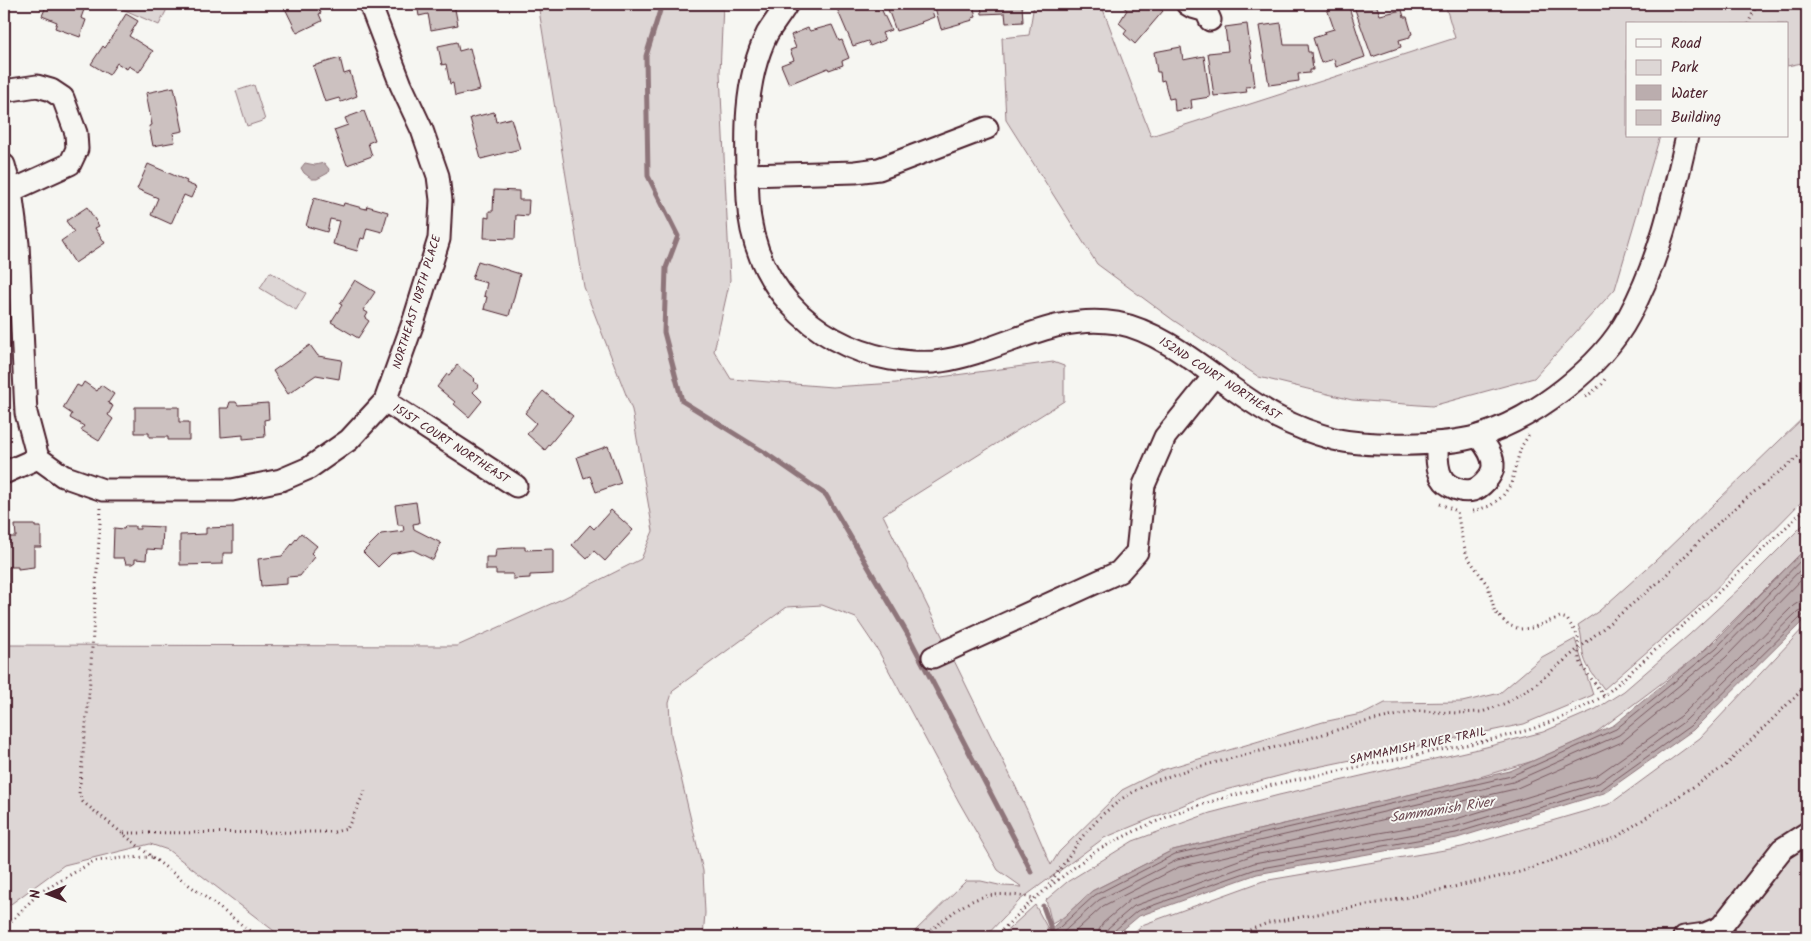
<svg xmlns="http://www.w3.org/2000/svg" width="1811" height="941" font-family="Kalam,sans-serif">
	<rect width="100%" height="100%" fill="#f6f6f2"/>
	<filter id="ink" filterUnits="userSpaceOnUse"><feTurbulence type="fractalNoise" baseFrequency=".02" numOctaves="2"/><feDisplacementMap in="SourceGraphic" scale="10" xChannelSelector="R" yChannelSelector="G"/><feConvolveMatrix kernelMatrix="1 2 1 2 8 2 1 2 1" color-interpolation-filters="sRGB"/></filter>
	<g filter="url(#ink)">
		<g fill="#ddd6d5" stroke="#947a80">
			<path d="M119 4H167L169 5 159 25 118 7Z"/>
			<path d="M538 4H723L720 73 730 280 714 351 731 379 832 387 896 383 1053 362 1064 366V401L883 515 1028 812 1051 865 1059 852 1122 790 1162 770 1323 722 1366 713 1385 703 1462 702 1500 693 1542 657 1575 639 1593 695 1524 724 1298 771 1210 794 1104 838 1020 900 985 937H909L966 881H981L1003 886 1022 887 998 870 959 802 879 652 856 618 822 605 787 607 673 690 669 703 671 735 703 871 705 913 703 937H282L168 850 150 844 64 865 4 909V645L457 646 564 598 641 559 653 531 632 410 584 287Z"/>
			<path d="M1034 4H1101L1151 136 1455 38 1445 4H1807V62L1787 66V24H1627V136H1660L1615 289 1534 378 1432 406 1352 400 1259 377 1173 320 1097 264 1006 120 1002 38 1029 35Z"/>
			<path d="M254 85 265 120 247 126 236 91Z"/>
			<path d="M270 272 306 293 296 310 260 288Z"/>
			<path d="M1807 414V496L1696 609 1604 689C1597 679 1587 669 1584 657 1581 646 1583 636 1578 625L1599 611 1655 561Z"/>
			<path d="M1807 521V547L1699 655 1594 734 1533 761 1460 783 1173 850 1092 891 1064 917 1052 924 1046 900 1067 882 1133 841 1210 813 1279 795 1486 747 1543 732 1596 709 1624 691 1689 635 1740 588Z"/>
			<path d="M1807 624V937H1129L1142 925 1263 881 1462 847 1610 804 1700 738Z"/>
			<path d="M1035 905 1048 929V931L1042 937H1000Z"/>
		</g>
		<g fill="#bbadae" stroke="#8e747a">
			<path d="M305 163 315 165 324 163 329 169 328 173 317 179H312L304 173 301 168Z"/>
			<path d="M1807 547V617L1693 730 1604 793 1457 838 1257 874 1139 916 1114 937H1042L1092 891 1173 850 1510 771 1614 725 1712 644Z"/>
		</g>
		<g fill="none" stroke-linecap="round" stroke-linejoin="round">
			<g stroke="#77585f" stroke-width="1">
				<path d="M1049 937 1095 895 1175 854 1511 776 1616 729 1716 648 1807 554"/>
				<path d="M1058 937 1099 900 1177 860 1513 782 1619 735 1720 652 1807 563"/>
				<path d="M1069 937 1103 906 1179 867 1515 789 1622 742 1725 658 1807 574"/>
				<path d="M1098 937 1099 930 1103 923 1131 899 1253 855 1453 820 1596 776 1681 716 1793 606 1799 602 1807 601"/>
				<path d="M1105 937 1108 928 1134 906 1254 863 1454 827 1599 783 1685 721 1798 611 1807 608"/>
				<path d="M1112 937 1114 931 1137 911 1256 869 1456 833 1602 789 1690 726 1802 616 1807 614"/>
			</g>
			<g stroke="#8e747a" stroke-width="5">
				<path d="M662 4 646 56 648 176 678 236 666 268 664 332 682 401 764 452 826 495 907 633 1027 863 1031 872"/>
				<path d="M1043 906 1054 937"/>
			</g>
		</g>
		<g fill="#ccc1c0" stroke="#4a1f2b">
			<path d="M47 4H86L81 18 86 20 80 37 55 28 57 22 42 16Z"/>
			<path d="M283 4H317L321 13 319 14 322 21 297 33Z"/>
			<path d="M417 4H454L458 25 431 30 428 14 419 16Z"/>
			<path d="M835 4H879L891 30 882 33 885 40 870 46 868 41 853 46Z"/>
			<path d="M886 4H930L934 17 921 22 922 23 896 31Z"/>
			<path d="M934 4H973L976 17 972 18 973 20 941 29Z"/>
			<path d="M981 4H1022L1023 22 1006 23 1005 13 982 14Z"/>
			<path d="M1120 4H1154L1163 11 1135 44 1124 34 1127 30 1119 23 1127 10Z"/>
			<path d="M1334 4H1348L1365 57 1336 67 1334 59 1321 63 1313 38 1325 34 1324 32 1334 29 1326 6Z"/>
			<path d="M1353 4H1376L1380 15 1402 10 1404 17H1407L1412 34 1410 35V37L1399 40 1401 47 1372 57Z"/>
			<path d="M126 14 138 21 129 36 153 51 139 72 129 66 127 69 117 63 109 75 91 64 103 46 105 48Z"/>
			<path d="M1281 23 1284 45H1307L1308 52H1311L1313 70H1310V73L1298 74 1299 81 1269 85 1259 26Z"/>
			<path d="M1247 24 1255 86 1246 87 1247 92 1214 96 1208 53 1228 51 1225 27Z"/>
			<path d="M832 25 839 41 842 40 849 58 842 61 843 65 829 70 828 68 789 84 781 65 794 60 790 50 796 48 791 35 808 28 810 31Z"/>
			<path d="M457 42 459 51 470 48 480 90 455 96 453 83 450 84 446 64 442 65 438 46Z"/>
			<path d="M1181 47 1183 60 1204 56 1210 97 1191 100 1192 108 1175 111 1174 98 1169 99 1164 80 1161 81 1160 72H1157L1154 52Z"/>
			<path d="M340 58 344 74 350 72 357 96 341 102 339 98 325 102 313 66Z"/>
			<path d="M174 87 183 131 173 133 175 142 153 146 149 126 152 125 146 93Z"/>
			<path d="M364 111 375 140 368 143 372 156 347 165 334 130 348 125 345 118Z"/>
			<path d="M494 112 496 122 511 118 520 149 481 159 470 118Z"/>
			<path d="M148 164 187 181 186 183 196 187 191 198 184 195 171 224 151 215 158 198 137 189Z"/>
			<path d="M494 190 519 191V200H529L528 216 516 215 515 239 484 238 485 217 489 218V211H493Z"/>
			<path d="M314 198 343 206 344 203 366 209 367 206 388 212 382 232 367 228 364 239 361 238 357 251 333 244 339 221 330 219 327 232 306 226Z"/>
			<path d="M87 207 99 226 95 228 105 243 75 263 61 241 74 232 66 221Z"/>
			<path d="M478 261 520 274 509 316 484 309 487 297 484 296 487 283 472 279Z"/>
			<path d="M355 280 375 292 363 310 368 313 365 318 369 321 358 338 331 322 342 305 340 304Z"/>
			<path d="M310 345 318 356 342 360 339 379 316 375 288 394 273 371Z"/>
			<path d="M457 365 475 379 473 381 479 385 473 392 482 401 469 417 454 404 455 402 437 387 447 374 449 375Z"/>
			<path d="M84 382 97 391 101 385 114 394 108 403 113 406 108 415 113 419 99 441 81 430 84 426 70 418 72 414 63 408 77 385 81 387Z"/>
			<path d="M543 391 573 416 545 450 527 434 536 423 525 413Z"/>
			<path d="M230 402H236L238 405 268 403 269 419 264 420 265 437 243 439V435L221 437 220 408H228Z"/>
			<path d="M135 407H179V422H189V440H168V437H149V433H135Z"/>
			<path d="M608 446 621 483 596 492 590 476 584 478 577 457Z"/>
			<path d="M416 502 419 523 413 524 414 529 441 543 433 560 413 550 391 554 378 567 363 552 381 534 404 531 403 525H398L395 505Z"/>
			<path d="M611 510 633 530 605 561 594 551 587 559 572 545 590 525 594 529Z"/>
			<path d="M15 525H35V527H41V547H34V567L18 569V567H9V600H4V545H8V537H16Z"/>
			<path d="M125 526H135V529H140V526L163 527 162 550 147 549 146 560 135 559V562L132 564H126L124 558H113L114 528 124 529Z"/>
			<path d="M233 527V553H223V564L180 565V535L206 534V528Z"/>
			<path d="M301 533 317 546 311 553 315 557 300 576 287 577V584L261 586 258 559 282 556Z"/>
			<path d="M513 547H525V550L553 549V574L530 575V578L513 579V574H496V570H486V557H495L496 549 513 548Z"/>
		</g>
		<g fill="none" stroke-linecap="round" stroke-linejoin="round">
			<defs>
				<g id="minor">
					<path d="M787 4C781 14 773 24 767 34 742 85 746 144 748 199 752 282 809 343 890 359 907 362 924 364 941 361 1002 352 1052 312 1117 323 1173 333 1227 392 1279 418 1296 427 1316 434 1334 439 1368 447 1445 446 1478 436 1534 419 1602 367 1629 316 1660 259 1673 198 1687 136"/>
					<path d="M1187 4 1192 7 1206 11 1210 20"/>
					<path d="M4 91 37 86 51 90 63 98 76 133 77 149 70 164 11 191"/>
					<path d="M4 165 11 191 18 244 26 413 38 458"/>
					<path d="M747 175 855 172 879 169 987 128"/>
					<path d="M385 401 516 486"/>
					<path d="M1437 443C1437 454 1436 468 1442 478 1447 487 1463 493 1473 490 1481 488 1492 476 1493 467 1494 455 1485 445 1478 436"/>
					<path d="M4 473 38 458 63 476 103 490H232L281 480 309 468 349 440 385 401 414 320 439 239 441 200 438 176 422 130 401 85 370 4"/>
					<path d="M933 657 1119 572 1137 552 1144 485 1165 437 1214 376"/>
					<path d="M1684 937 1705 934 1721 927 1782 849 1807 833"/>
				</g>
			</defs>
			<use href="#minor" stroke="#4a1f2b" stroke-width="25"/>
			<g stroke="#4a1f2b" stroke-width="3" stroke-dasharray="1 4" stroke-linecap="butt">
				<path d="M1748 24 1757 4"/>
				<path d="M1586 397 1602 384 1605 379"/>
				<path d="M1440 504 1457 511 1462 538 1467 556 1488 586 1495 612 1508 625 1520 629 1532 628 1560 617 1567 619 1578 636 1579 659 1584 669 1604 696"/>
				<path d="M101 508 89 695 79 794 83 802 152 857 258 937"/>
				<path d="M1473 511 1490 506 1502 497 1511 484 1521 447 1529 435"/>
				<path d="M124 833 334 832 347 829 365 791"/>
				<path d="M1049 885 1081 838 1103 814 1123 798 1149 783 1190 769 1307 739 1360 723 1418 711 1457 713 1482 712 1506 703 1536 684 1660 581 1716 525 1749 496 1807 450"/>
				<path d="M4 928 39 893 94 861 123 858 152 857"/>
				<path d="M924 937C930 930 938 925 945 919 976 893 994 891 1034 898"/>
				<path d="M995 937 1035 898 1094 852 1141 828 1181 811 1220 799 1280 783 1494 739 1532 729 1566 716 1604 696 1702 608 1807 507"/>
				<path d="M1231 937 1268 923 1405 898 1520 872 1615 838 1725 766 1807 685"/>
			</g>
			<use href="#minor" stroke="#f6f6f2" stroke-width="21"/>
		</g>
	</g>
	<g text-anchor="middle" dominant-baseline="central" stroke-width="4" stroke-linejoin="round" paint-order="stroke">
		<g font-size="12" fill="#4a1f2b" stroke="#f6f6f2">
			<text transform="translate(417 302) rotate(-73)">NORTHEAST 108TH PLACE</text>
			<text transform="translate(1220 379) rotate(33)">152ND COURT NORTHEAST</text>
			<text transform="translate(451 444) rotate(33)">151ST COURT NORTHEAST</text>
			<text transform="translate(1418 746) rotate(-12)">SAMMAMISH RIVER TRAIL</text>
		</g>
		<g font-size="14" font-style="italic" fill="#6c4a52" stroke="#f6f6f2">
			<text transform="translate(1442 810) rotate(-9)">Sammamish River</text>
		</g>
	</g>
	<rect width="1811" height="941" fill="none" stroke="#f6f6f2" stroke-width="20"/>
	<rect x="10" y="10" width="1791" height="921" fill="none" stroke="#4a1f2b" stroke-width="2" filter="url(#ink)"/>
	<rect x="1626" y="22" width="162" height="115" fill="#f6f6f2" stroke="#b1a0a2"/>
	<rect x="1636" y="39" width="25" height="8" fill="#f6f6f2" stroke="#b1a0a2"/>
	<text x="1671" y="48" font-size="15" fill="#4a1f2b">Road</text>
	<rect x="1636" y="60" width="25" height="15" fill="#ddd6d5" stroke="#b1a0a2"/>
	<text x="1671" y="72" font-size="15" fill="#4a1f2b">Park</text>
	<rect x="1636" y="85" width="25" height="15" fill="#bbadae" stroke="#b1a0a2"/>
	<text x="1671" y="98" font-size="15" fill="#4a1f2b">Water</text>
	<rect x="1636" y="110" width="25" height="15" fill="#ccc1c0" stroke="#b1a0a2"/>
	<text x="1671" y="122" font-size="15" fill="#4a1f2b">Building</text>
	<g transform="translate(48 894) rotate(269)" stroke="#f6f6f2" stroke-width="4" paint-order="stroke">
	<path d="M0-4L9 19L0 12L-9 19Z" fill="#4a1f2b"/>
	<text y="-8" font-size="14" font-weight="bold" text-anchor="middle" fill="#4a1f2b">N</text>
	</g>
</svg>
